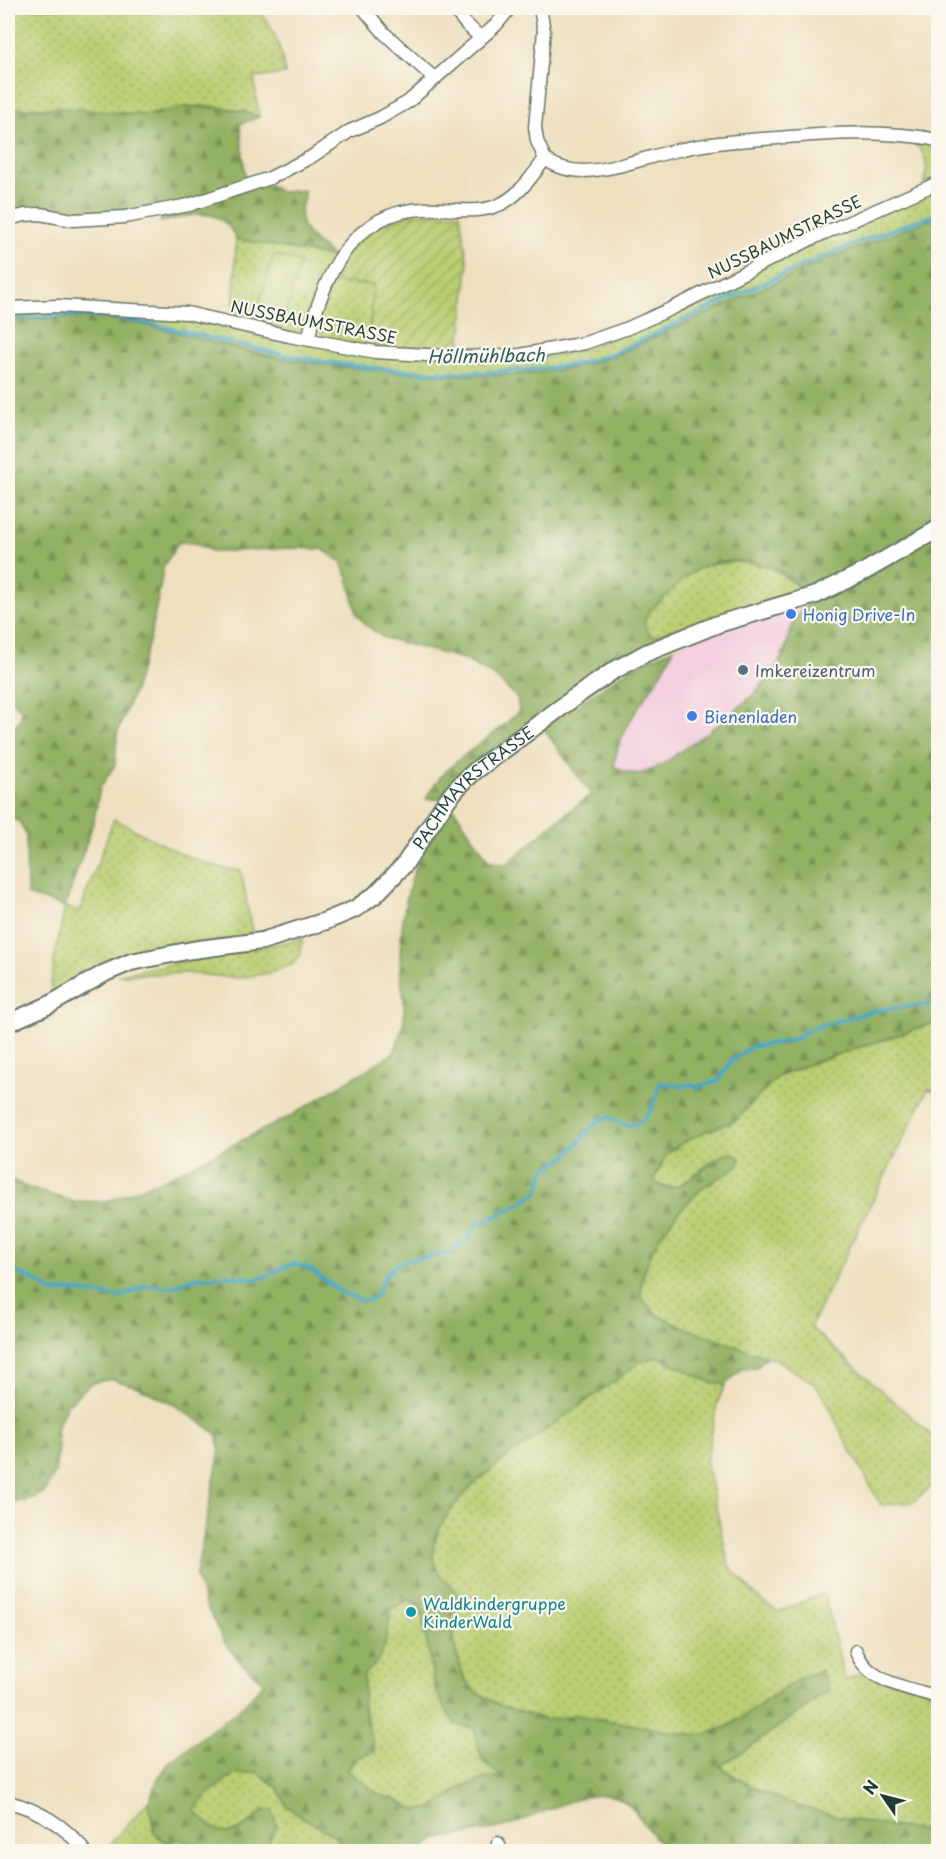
<svg xmlns="http://www.w3.org/2000/svg" width="946" height="1859" font-family="'Playpen Sans',sans-serif">
	<defs>
		<pattern id="grass-dots" width="8" height="8" patternUnits="userSpaceOnUse" patternTransform="scale(1.5)"><rect width="8" height="8" fill="#b9ce71"/><path d="M2 2h.1M6 6h.1" fill="none" stroke="#96a85e" stroke-width="1.8" stroke-linecap="round"/></pattern>
		<pattern id="forest-firs" width="22" height="20" patternUnits="userSpaceOnUse" patternTransform="scale(1.5)"><rect width="22" height="20" fill="#92b163"/><path d="M5 1l3.5 6h-7zM16 11l3.5 6h-7z" fill="#779152"/></pattern>
		<pattern id="garden-furrows" width="10" height="10" patternUnits="userSpaceOnUse" patternTransform="scale(1.5)"><rect width="10" height="10" fill="#b9ce71"/><path d="M-1 1l2-2M0 10L10 0M9 11l2-2" fill="none" stroke="#96a85e"/></pattern>
	</defs>
	<rect width="100%" height="100%" fill="#fbf7ec"/>
	<filter id="ink" filterUnits="userSpaceOnUse"><feTurbulence type="fractalNoise" baseFrequency=".0167" numOctaves="2"/><feDisplacementMap in="SourceGraphic" scale="12" xChannelSelector="R" yChannelSelector="G"/><feConvolveMatrix kernelMatrix="1 2 1 2 8 2 1 2 1" color-interpolation-filters="sRGB"/></filter>
	<filter id="wash" filterUnits="userSpaceOnUse"><feTurbulence type="fractalNoise" baseFrequency=".008" numOctaves="4" result="noise"/><feDisplacementMap in="SourceGraphic" scale="24" xChannelSelector="R" yChannelSelector="G"/><feGaussianBlur stdDeviation="1.35" result="paint"/><feColorMatrix in="noise" values="0 0 0 0 0 0 0 0 0 0 0 0 0 0 0 0 0 1.4 0 .05"/><feComposite in="paint" operator="in"/></filter>
	<g filter="url(#wash)">
		<rect width="100%" height="100%" fill="#eee0bf"/>
		<path fill="#f3cfdf" d="M807 605 789 633 788 644 780 661 762 686 744 704 691 744 654 768 645 772 632 774 614 766 616 753 626 732 674 648 714 632Z"/>
		<g fill="url(#grass-dots)" stroke="#6c8652" stroke-width="1.5">
			<path d="M8 8H258C276 34 280 42 285 74L254 78 259 117C237 108 210 105 186 107 173 108 159 114 146 115 100 119 53 101 8 110Z"/>
			<path d="M911 141 938 145V178L924 184C929 167 926 151 911 141Z"/>
			<path d="M938 188V217L825 260 618 354C547 382 463 377 389 371 353 368 316 365 280 358 218 347 158 322 94 318 65 316 36 319 8 321V312L50 310 194 318 281 338 507 360 554 356 589 348 812 242Z"/>
			<path d="M236 239 334 257 318 291 305 326 299 333 233 317Z"/>
			<path d="M332 282 373 285 369 346 324 338 317 325Z"/>
			<path d="M733 562C772 564 776 567 804 593L686 630H670L657 636 650 635 643 623 647 613 686 576 706 565Z"/>
			<path d="M114 819C146 835 205 871 241 870L253 937 152 949 126 956 50 997 54 960 65 907 80 911Z"/>
			<path d="M302 938 301 954 293 964 270 973 239 978 186 973 118 975C178 959 241 955 302 938Z"/>
			<path d="M938 1022V1092L928 1089 810 1327 938 1441V1483L928 1489 913 1502 881 1505 844 1438 826 1400 815 1384 777 1360 701 1335 658 1315 641 1298C639 1256 674 1212 704 1187 716 1178 729 1173 739 1164V1158L732 1153C725 1156 716 1158 710 1163 693 1174 673 1200 654 1180L666 1155 685 1141 709 1130 735 1121 777 1077 814 1062Z"/>
			<path d="M659 1357 710 1382 725 1385 717 1404 706 1463 729 1566 760 1600 778 1612 824 1593 845 1680 872 1669 882 1676 938 1693V1832C869 1825 775 1811 720 1765L744 1751 829 1691 798 1679 729 1726 703 1735 679 1733 577 1715 546 1720 502 1706 476 1692 465 1680 455 1649 452 1619 459 1594C449 1581 435 1576 433 1558 431 1537 448 1511 461 1497 483 1473 510 1456 536 1437 572 1411 608 1385 644 1360Z"/>
			<path d="M408 1600 420 1604 435 1689 447 1712 474 1727 482 1760 501 1777 460 1788 432 1808 416 1810 396 1800 379 1795 347 1770 356 1758 368 1723 363 1708 364 1674 377 1662 388 1627 391 1609Z"/>
			<path d="M257 1772 278 1788 286 1805 305 1819 334 1835 341 1846V1851H268V1844L277 1825 264 1810C234 1838 223 1843 195 1810L206 1796 232 1775Z"/>
			<path d="M149 1801 154 1832 166 1843 181 1839 201 1851 103 1852Z"/>
		</g>
		<g fill="url(#forest-firs)" stroke="#58774c" stroke-width="1.5" fill-rule="evenodd">
			<path d="M185 107C210 107 235 107 259 117L240 124 246 183 170 206 93 216H8V110L65 108 145 115Z"/>
			<path d="M267 183 280 192 304 190C306 199 303 200 301 208 296 230 319 245 334 257L236 239C220 203 192 215 161 222L160 215Z"/>
			<path d="M938 217V1022L814 1062 777 1077 735 1121 709 1130 685 1141 666 1155 654 1180C657 1183 661 1187 666 1188 681 1191 710 1162 724 1154L732 1153 740 1158 739 1164C729 1173 716 1179 704 1187 674 1212 639 1256 641 1298L658 1315 677 1325 766 1357 757 1367 742 1369 725 1385 710 1382 659 1357 644 1360C608 1386 572 1411 536 1437 510 1456 483 1473 461 1497 448 1511 431 1538 433 1558 436 1576 449 1581 459 1594L452 1619 455 1649 465 1681 476 1692 501 1706 546 1720 577 1715 679 1733 703 1735 729 1726 798 1679 821 1670 829 1690 744 1751 720 1766C775 1811 870 1825 938 1832V1851H886L852 1845 774 1850 772 1852 673 1851C669 1849 664 1847 661 1844 647 1832 637 1808 621 1799 589 1783 538 1818 506 1826 483 1832 458 1835 434 1840L426 1847 424 1851H341V1846L334 1835 305 1819 286 1805 278 1788 257 1772 232 1775 206 1796 195 1810C223 1843 234 1838 264 1810H272L277 1825 268 1844V1851H201L181 1839 166 1843 154 1832 149 1801 157 1781 169 1762 243 1706 264 1683 242 1664 225 1643 204 1602 196 1575 220 1449 217 1434 175 1405 138 1387 112 1379 91 1383 67 1405 56 1429 58 1447 55 1473 44 1493 26 1501H8V1178L28 1188 72 1201 106 1202 164 1179 291 1116 394 1053C397 1042 403 1030 404 1018 406 1000 400 981 400 963 401 902 412 854 452 806L489 861 506 865 555 822 591 794 543 728 631 668 674 648C658 688 619 721 614 766 624 772 633 776 645 772 658 769 670 759 681 751 717 726 756 700 779 662 791 642 788 620 807 605 796 565 743 554 707 565 691 570 678 584 667 595 657 604 648 610 644 622L650 635 657 636 670 630H686L486 753 460 773 440 799H426C445 759 491 742 519 711L517 698 493 675 463 659 384 638 366 625 357 614 348 578 341 562 322 549 290 548 214 552 194 543 179 542 164 565 151 635 135 688 117 734 115 765 100 788 94 820 65 907 27 895 26 835 19 821 8 818V728L16 725 21 718V710L8 696V321C36 319 65 316 94 318 158 322 218 347 280 358 316 365 353 368 389 371 463 377 547 382 618 354L825 260ZM408 1600 420 1604 435 1688 447 1712 456 1725 474 1728 482 1760 501 1777 485 1778 460 1788 432 1808 416 1810 396 1800 379 1795 347 1770 356 1758 375 1752 363 1708 364 1675 377 1662 385 1645 391 1609Z"/>
		</g>
		<path fill="url(#garden-furrows)" stroke="#6c8652" stroke-width="1.5" d="M460 213 468 265 460 353 369 346 373 285 332 282 348 250 378 226 409 214Z"/>
		<path fill="#b9ce71" stroke="#6c8652" stroke-width="1.5" d="M273 255 300 262 284 319 257 312Z"/>
		<g fill="none" stroke-linecap="round" stroke-linejoin="round">
			<g stroke="#45a8c5" stroke-width="4">
				<path d="M8 318C36 316 65 314 94 316 163 321 228 345 295 357 361 369 443 375 509 371 547 368 581 366 616 352 722 303 827 249 938 214"/>
				<path d="M8 1270C25 1274 38 1280 52 1292L72 1291 120 1297 145 1286 171 1287 198 1277 213 1278 224 1275 255 1279 265 1277 286 1266 295 1264 308 1268 343 1293 363 1301 372 1299 377 1294 385 1275 402 1261 447 1254 466 1241 478 1223 497 1216 537 1193 546 1168 566 1157 599 1120 609 1117C613 1119 618 1122 622 1124 647 1132 656 1100 660 1083L683 1086 691 1084 697 1087 718 1081 732 1060 751 1047 793 1040 810 1029 873 1011 908 1006 938 1004"/>
			</g>
		</g>
	</g>
	<g filter="url(#ink)">
		<g fill="none" stroke-linecap="round" stroke-linejoin="round">
			<defs>
				<g id="street">
					<path d="M363 8 384 33 435 79"/>
					<path d="M453 8 466 24 481 38"/>
					<path d="M545 159C556 167 571 171 584 171 617 170 651 155 683 149 714 142 746 140 778 138 832 133 885 130 938 140"/>
					<path d="M8 219 25 215 40 214 73 220 125 217 189 205 270 178 311 157 350 131 380 118 408 102 496 25 510 8"/>
					<path d="M8 308 58 306 187 313 289 336 375 352 461 357 520 355 585 343 628 328 675 307 813 238 938 183"/>
					<path d="M308 339C323 279 350 212 423 209 446 207 473 215 496 206 517 199 532 176 545 159L537 141 535 127 544 31 540 8"/>
					<path d="M856 1651C867 1683 910 1688 938 1697"/>
					<path d="M8 1802C37 1809 67 1826 85 1852"/>
					<path d="M498 1843 502 1852"/>
				</g>
				<g id="secondary">
					<path id="s1" d="M8 1023 49 1005 105 973 131 962 192 950 262 941 326 921 355 909 375 895 404 865 447 800 458 787 475 771 575 697 613 671 646 653 718 624 816 595 865 571 938 529"/>
				</g>
			</defs>
			<use href="#street" stroke="#677665" stroke-width="15"/>
			<use href="#secondary" stroke="#677665" stroke-width="20"/>
			<use href="#street" stroke="#fff" stroke-width="12"/>
			<use href="#secondary" stroke="#fff" stroke-width="16"/>
		</g>
	</g>
	<g fill="#3f7fe0" stroke="#fbf7ec" stroke-width="2">
		<circle cx="791" cy="614" r="6"/>
		<circle cx="692" cy="716" r="6"/>
	</g>
	<circle fill="#5c6f8a" stroke="#fbf7ec" stroke-width="2" cx="743" cy="670" r="6"/>
	<circle fill="#0f9aa8" stroke="#fbf7ec" stroke-width="2" cx="411" cy="1612" r="6"/>
	<g text-anchor="middle" dominant-baseline="central" stroke-width="4.5" stroke-linejoin="round" paint-order="stroke">
		<g font-size="16" fill="#1f3d34" stroke="#fbf7ec">
			<text transform="translate(784 236) rotate(-26)">NUSSBAUMSTRASSE</text>
			<text transform="translate(314 321) rotate(11)">NUSSBAUMSTRASSE</text>
			<text stroke="none"><textPath href="#s1" startOffset="540">PACHMAYRSTRASSE</textPath></text>
		</g>
		<g font-size="16" fill="#366cbe" stroke="#fbf7ec" text-anchor="start">
			<text x="803" y="614">Honig Drive-In</text>
			<text x="704" y="716">Bienenladen</text>
		</g>
		<g font-size="16" fill="#4e5e75" stroke="#fbf7ec" text-anchor="start">
			<text x="755" y="670">Imkereizentrum</text>
		</g>
		<g font-size="16" fill="#0d838f" stroke="#fbf7ec" text-anchor="start">
			<text x="423" y="1603">Waldkindergruppe<tspan x="423" dy="18">KinderWald</tspan></text>
		</g>
		<g font-size="18" font-style="italic" fill="#2a5d60" stroke="#fbf7ec">
			<text transform="translate(486 355) rotate(-1)">Höllmühlbach</text>
		</g>
	</g>
	<rect width="946" height="1859" fill="none" stroke="#fbf7ec" stroke-width="30"/>
	<g transform="translate(883 1796) rotate(305)" stroke="#fbf7ec" stroke-width="4.5" paint-order="stroke">
	<path d="M0-4.5L10 22L0 15L-10 22Z" fill="#1f3d34"/>
	<text y="-9" font-size="16" font-weight="bold" text-anchor="middle" fill="#1f3d34">N</text>
	</g>
</svg>
